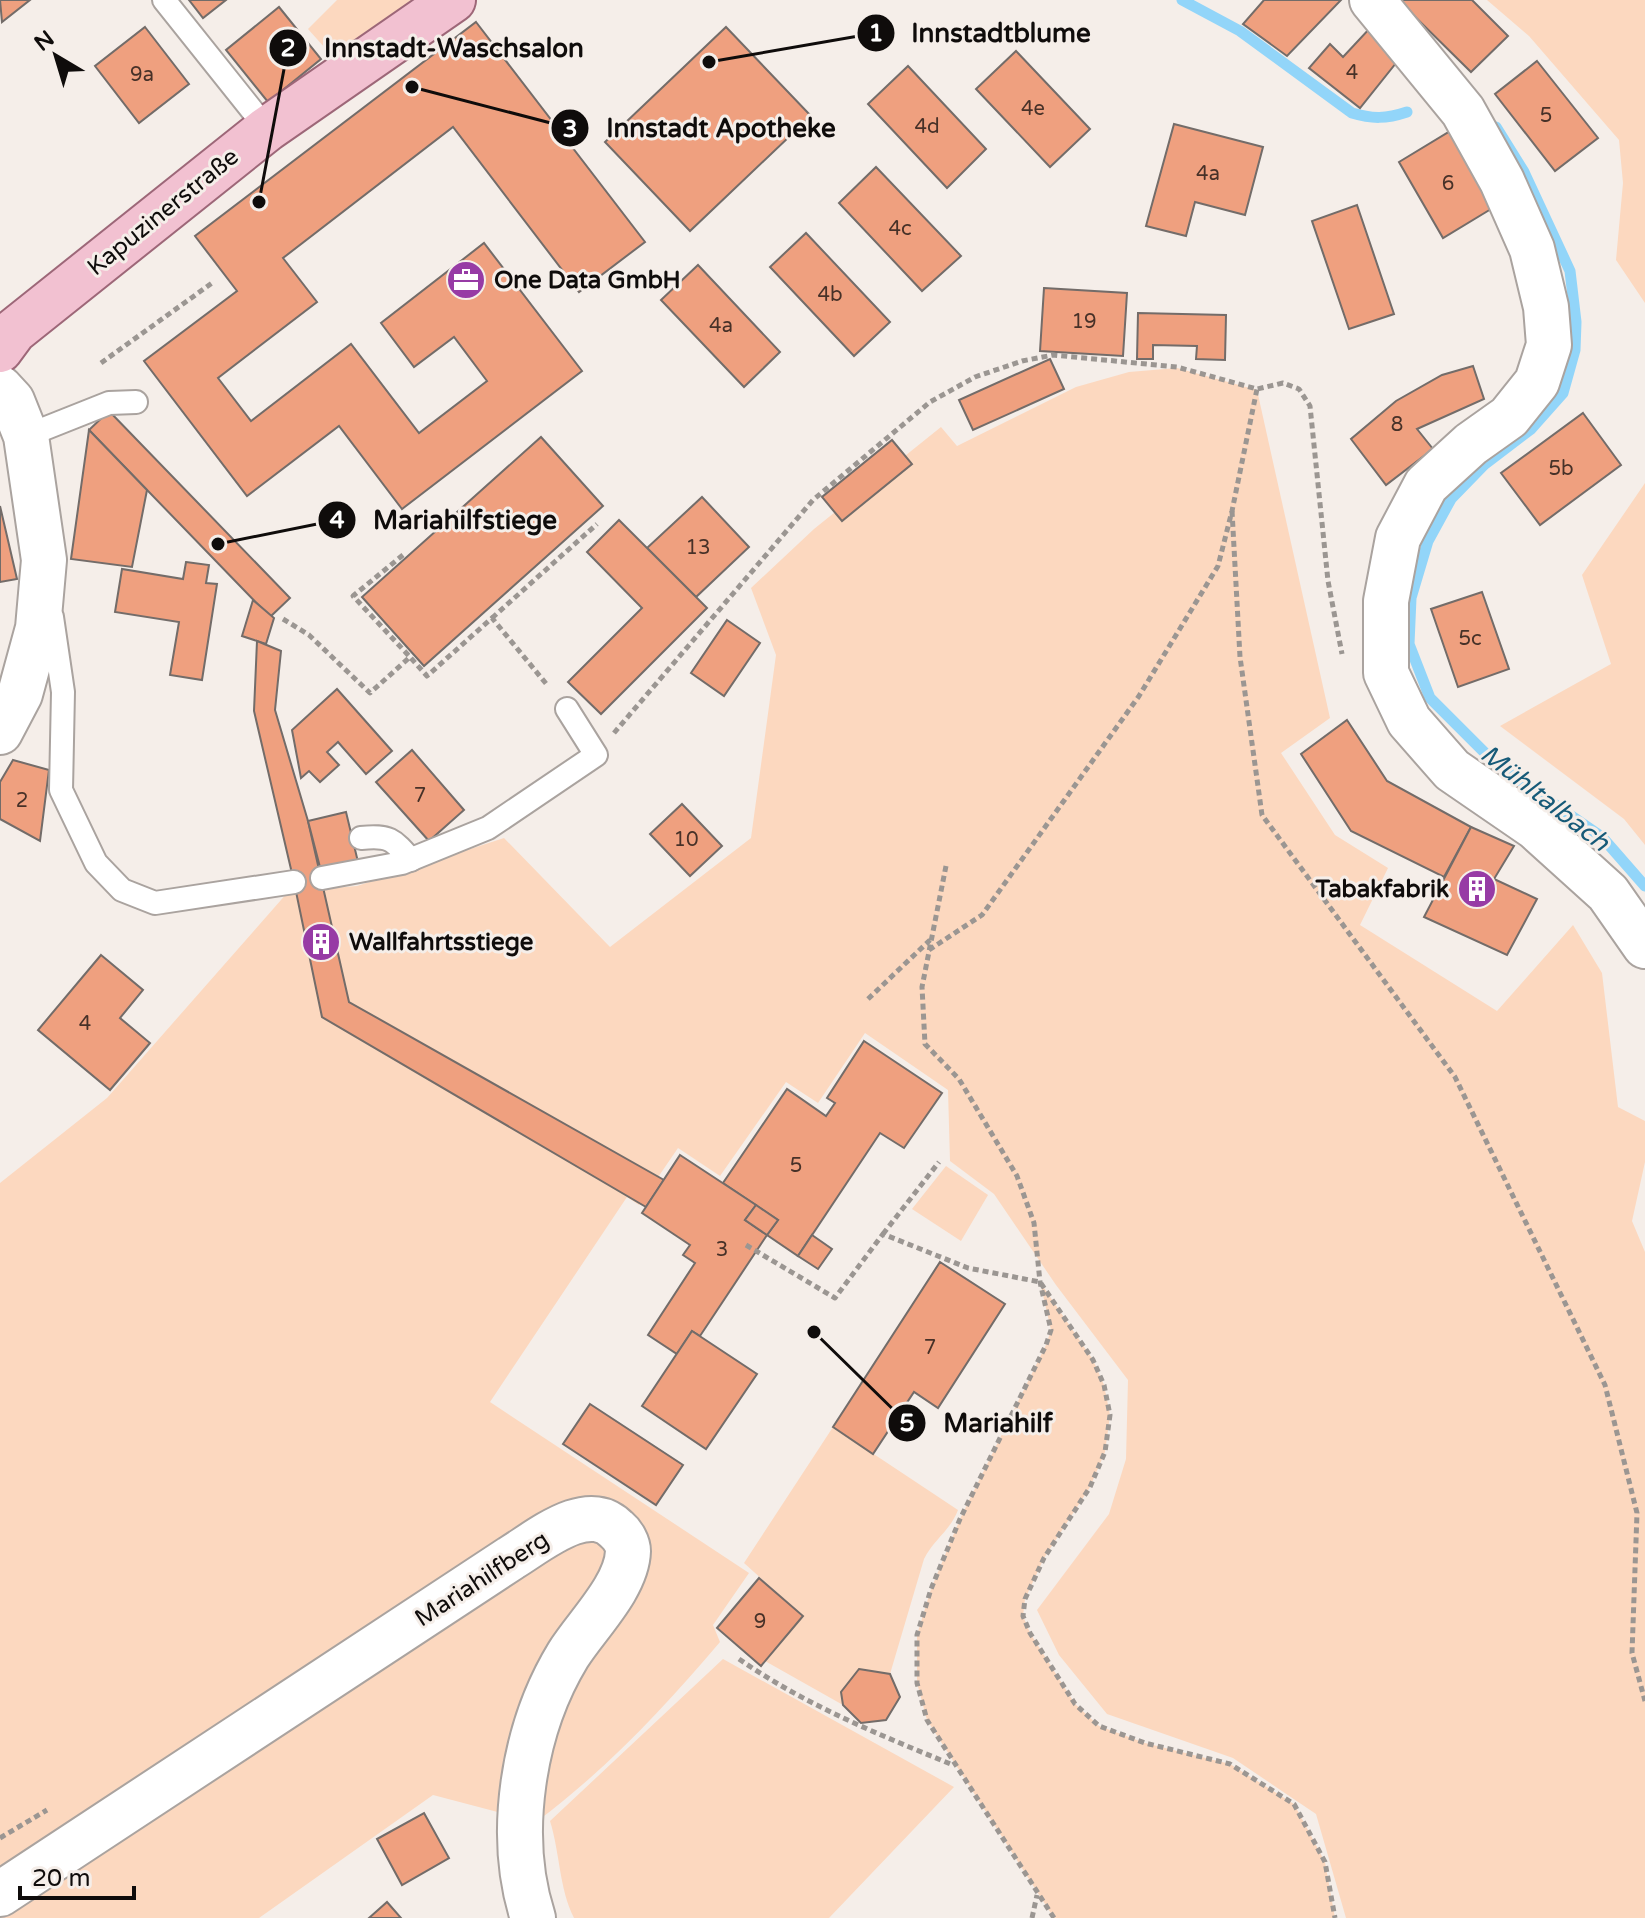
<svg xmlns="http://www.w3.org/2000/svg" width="1645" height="1918" font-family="'Varela Round',sans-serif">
	<rect width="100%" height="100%" fill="#f5eee9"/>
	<g fill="#fcd8bf">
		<path d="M337 0H422L334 58 308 29Z"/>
		<path d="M1487 0H1645V303L1616 260 1623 183 1619 140 1529 36Z"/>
		<path d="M1177 368 1257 390 1330 718 1281 753 1335 835 1388 868 1360 925 1497 1011 1573 925 1602 973 1618 1107 1645 1121V1162L1632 1221 1645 1252V1918H1346L1316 1814 1233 1758 1107 1714 1059 1655 1037 1610 1109 1514 1126 1459 1128 1380 1056 1285 994 1194 950 1161 948 1090 865 1033 818 1103 786 1082 720 1176 678 1148 639 1205 627 1197 490 1402 749 1573 713 1625 720 1642C664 1708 606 1770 536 1822L433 1795 259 1918H0V1183L107 1098 288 892 357 886 504 838 610 947 751 838 776 655 751 588 814 529 941 427 957 446 1076 387 1129 372Z"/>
		<path d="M1645 483V845L1624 819 1500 726 1611 664 1582 575Z"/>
		<path d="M946 1166 988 1195 961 1241 912 1209Z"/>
		<path d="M1040 1282 1093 1360 1104 1385 1110 1415 1105 1452 1090 1487 1044 1558 1025 1599 1023 1616 1030 1633 1075 1704 1099 1726 1145 1743 1230 1764 1294 1804 1325 1862 1335 1918H1054L927 1720 917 1683V1635L931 1589 960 1519 1046 1345 1051 1330Z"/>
		<path d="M833 1427 958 1510C950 1531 934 1539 924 1559L890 1674 859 1669 841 1692 843 1705 765 1661 803 1616 744 1563Z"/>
		<path d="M723 1659 954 1787 829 1918H574C559 1888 560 1853 550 1821Z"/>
	</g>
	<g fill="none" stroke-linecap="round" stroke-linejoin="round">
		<g stroke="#92d5f9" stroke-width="11">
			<path d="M1182 0 1240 31 1352 113C1372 119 1386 119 1407 112"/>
			<path d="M1496 127 1524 172 1570 271 1576 322 1575 350 1563 393 1531 429 1485 464 1451 499 1428 541 1411 598 1409 644 1430 698 1496 764 1602 837 1645 886"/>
		</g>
	</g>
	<g fill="#efa07f" stroke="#736c69" stroke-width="2">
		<path d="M0 0H30L2 22Z"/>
		<path d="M189 0H226L203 18Z"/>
		<path d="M1264 0H1341L1287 56 1243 24Z"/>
		<path d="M1398 0H1472L1508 36 1471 72Z"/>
		<path d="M279 7 321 59 268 102 226 50Z"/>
		<path d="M476 22 645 242 579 292 453 127 283 258 317 302 218 378 251 421 351 344 419 433 487 381 454 337 414 367 381 323 484 243 582 371 402 509 339 426 247 496 144 361 237 291 195 236Z"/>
		<path d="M145 27 189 84 139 123 95 66Z"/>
		<path d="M726 27 811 116 690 231 605 142Z"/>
		<path d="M1370 28 1396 63 1360 108 1309 68 1330 44 1343 57Z"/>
		<path d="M1016 51 1090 129 1050 167 976 89Z"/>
		<path d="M1537 61 1598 138 1555 171 1495 94Z"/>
		<path d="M908 66 986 149 947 188 868 104Z"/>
		<path d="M1174 124 1263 147 1245 215 1195 202 1186 236 1146 226Z"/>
		<path d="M1452 130 1496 206 1443 238 1399 162Z"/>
		<path d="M876 167 961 256 922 291 839 203Z"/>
		<path d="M1357 205 1394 314 1349 329 1312 221Z"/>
		<path d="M806 233 890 322 854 356 770 267Z"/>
		<path d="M698 265 780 352 744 387 661 300Z"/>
		<path d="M1044 288 1127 293 1123 356 1040 351Z"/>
		<path d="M1138 313 1226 315 1225 360 1196 359 1197 346 1153 345V359H1137Z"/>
		<path d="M1050 359 1064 389 973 430 959 400Z"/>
		<path d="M1473 366 1484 399 1417 429 1433 449 1386 485 1351 439 1396 401 1442 375Z"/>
		<path d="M109 411 290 598 270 617 89 430Z"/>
		<path d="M1583 413 1621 465 1540 525 1501 473Z"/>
		<path d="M89 430 147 490 132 567 71 559Z"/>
		<path d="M541 437 603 506 424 666 362 597Z"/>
		<path d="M892 440 912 464 842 521 822 497Z"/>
		<path d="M702 497 749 547 696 597 647 548Z"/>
		<path d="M0 506 17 579 0 582Z"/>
		<path d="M619 520 707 608 601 714 568 682 642 608 587 552Z"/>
		<path d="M186 562 209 565 206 583 217 584 202 680 170 675 179 622 115 612 122 569 183 579Z"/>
		<path d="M1482 592 1509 669 1458 687 1431 609Z"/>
		<path d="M253 600 274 618 266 644 242 636Z"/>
		<path d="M727 620 760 643 724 696 691 673Z"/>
		<path d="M257 641 281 651 275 710 308 821 349 1002 664 1180 646 1207 322 1017 294 882 254 711Z"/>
		<path d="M337 689 392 751 366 774 338 742 327 752 339 765 320 782 309 771 301 778 292 730Z"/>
		<path d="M1347 720 1387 781 1471 827 1444 877 1351 831 1301 754Z"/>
		<path d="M412 750 464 810 429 841 376 782Z"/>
		<path d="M13 760 49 770 40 841 0 819V782Z"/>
		<path d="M682 804 722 846 690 876 650 834Z"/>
		<path d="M346 812 358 862 321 871 308 821Z"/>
		<path d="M1471 827 1514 846 1494 879 1537 899 1507 955 1424 917Z"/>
		<path d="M101 955 143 990 120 1018 150 1043 110 1090 38 1030Z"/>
		<path d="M864 1041 942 1093 904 1148 880 1133 798 1256 767 1235 778 1220 723 1183 787 1089 826 1116 835 1103 827 1098Z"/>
		<path d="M680 1155 756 1205 745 1220 767 1235 700 1336 692 1331 677 1354 648 1335 695 1263 683 1255 690 1245 642 1213Z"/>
		<path d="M756 1205 778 1220 767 1235 745 1220Z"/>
		<path d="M812 1235 832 1249 818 1269 798 1256Z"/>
		<path d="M940 1262 1005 1304 938 1408 914 1392 873 1454 833 1427Z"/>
		<path d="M692 1331 757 1374 706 1449 642 1406Z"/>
		<path d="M590 1404 683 1465 656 1505 563 1444Z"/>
		<path d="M759 1578 803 1616 761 1666 717 1628Z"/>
		<path d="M859 1669 890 1674 900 1697 886 1720 861 1723 843 1705 841 1692Z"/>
		<path d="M424 1813 449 1858 402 1885 377 1839Z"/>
		<path d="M387 1902 401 1918H369Z"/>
	</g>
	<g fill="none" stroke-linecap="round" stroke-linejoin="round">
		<defs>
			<g id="lane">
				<path d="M164 0 267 129"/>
				<path d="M26 436 109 403 136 402"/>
				<path d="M52 617 63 692 61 790 96 863 122 890 155 903 294 882"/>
				<path d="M361 838C389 835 393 839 411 860"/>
				<path d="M322 878 402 863 488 828 596 755 567 709"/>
			</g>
			<g id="secondary">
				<path d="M1372 0 1463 111 1502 181 1532 249 1546 307 1549 345 1537 382 1509 417 1471 444 1426 485 1398 538 1386 601V673L1409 721 1452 770 1535 827 1608 893 1645 946"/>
				<path d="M0 388 12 401 26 436 44 560 38 628 20 694 0 732"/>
				<path d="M0 1894 511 1558C539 1541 588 1499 617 1530 623 1535 628 1544 628 1551 627 1587 586 1626 568 1655 523 1729 506 1835 533 1918"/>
			</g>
			<path id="primary" d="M0 350 14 331 267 129 453 0"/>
		</defs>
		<use href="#lane" stroke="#aaa39f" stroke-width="26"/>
		<use href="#secondary" stroke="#aaa39f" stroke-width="48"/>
		<use href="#primary" stroke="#9d6778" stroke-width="48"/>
		<g stroke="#9b9692" stroke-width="5" stroke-dasharray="6 4" stroke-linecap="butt">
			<path d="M101 363 212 283"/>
			<path d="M1232 511 1240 657 1262 815 1455 1077 1605 1385 1637 1513 1632 1653 1645 1701"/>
			<path d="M403 555 353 596 410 657"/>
			<path d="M492 618 597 524"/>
			<path d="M283 619 309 635 370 693 410 657 427 676 492 618 548 686"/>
			<path d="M614 733 813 500 930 402 975 377 1022 361 1053 355 1177 367 1257 389 1283 383 1299 389 1310 406 1328 581 1342 654"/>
			<path d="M946 866 922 987 925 1044 959 1079 1017 1176 1034 1223 1040 1282 1051 1330 1046 1345 960 1519 931 1589 917 1635V1683L927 1720 1054 1918"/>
			<path d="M929 950 982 915 1139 696 1218 566 1232 511 1257 389"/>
			<path d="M868 999 930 940"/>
			<path d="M883 1234 939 1162"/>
			<path d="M746 1245 835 1298 883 1234 968 1268 1040 1282 1093 1360 1104 1385 1110 1415 1105 1452 1090 1487 1044 1558 1025 1599 1023 1616 1030 1633 1075 1704 1099 1726 1145 1743 1230 1764 1294 1804 1325 1862 1335 1918"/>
			<path d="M739 1659C805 1705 880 1735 953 1765"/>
			<path d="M0 1838 47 1810"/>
			<path d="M1032 1918 1037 1895"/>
		</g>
		<use href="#lane" stroke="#fff" stroke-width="22"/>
		<use href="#secondary" stroke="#fff" stroke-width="44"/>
		<use href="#primary" stroke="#f2c1d1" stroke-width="44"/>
	</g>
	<defs>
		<symbol id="office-disc" viewBox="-11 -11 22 22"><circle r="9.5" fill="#973ba5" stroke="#f5eee9"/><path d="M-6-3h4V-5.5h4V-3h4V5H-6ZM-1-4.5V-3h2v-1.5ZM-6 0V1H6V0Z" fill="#fff"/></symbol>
		<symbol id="building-disc" viewBox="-11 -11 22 22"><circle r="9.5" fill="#973ba5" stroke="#f5eee9"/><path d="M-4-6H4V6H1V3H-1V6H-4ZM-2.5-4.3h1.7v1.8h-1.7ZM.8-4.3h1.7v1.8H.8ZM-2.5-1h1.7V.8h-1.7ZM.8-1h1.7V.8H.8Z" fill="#fff"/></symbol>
	</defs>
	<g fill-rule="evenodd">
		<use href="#office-disc" x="444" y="258" width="44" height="44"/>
		<use href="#building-disc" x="1455" y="867" width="44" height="44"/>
		<use href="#building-disc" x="299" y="920" width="44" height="44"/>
	</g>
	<g text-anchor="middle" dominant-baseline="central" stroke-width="6" stroke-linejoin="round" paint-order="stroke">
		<g font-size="20" fill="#473128">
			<text x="1352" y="73">4</text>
			<text x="142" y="75">9a</text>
			<text x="1033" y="109">4e</text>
			<text x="1546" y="116">5</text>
			<text x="927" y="127">4d</text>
			<text x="1208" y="174">4a</text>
			<text x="1448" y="184">6</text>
			<text x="900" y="229">4c</text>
			<text x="830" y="295">4b</text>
			<text x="1084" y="322">19</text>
			<text x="721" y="326">4a</text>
			<text x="1397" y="425">8</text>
			<text x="1561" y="469">5b</text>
			<text x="698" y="548">13</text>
			<text x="1470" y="639">5c</text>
			<text x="420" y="796">7</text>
			<text x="22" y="801">2</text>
			<text x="686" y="840">10</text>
			<text x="85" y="1024">4</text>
			<text x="796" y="1166">5</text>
			<text x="722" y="1250">3</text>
			<text x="930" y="1348">7</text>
			<text x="760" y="1622">9</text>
		</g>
		<g font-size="24" fill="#0f0c0b" stroke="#f5eee9">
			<text transform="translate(163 212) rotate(-39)">Kapuzinerstraße</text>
			<text transform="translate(482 1579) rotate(-33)">Mariahilfberg</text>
		</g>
		<g font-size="24" font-weight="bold" fill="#0f0c0b" stroke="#f5eee9" text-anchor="start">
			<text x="494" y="280">One Data GmbH</text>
			<text x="1449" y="889" text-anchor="end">Tabakfabrik</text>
			<text x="349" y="942">Wallfahrtsstiege</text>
		</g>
		<g font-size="26" font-style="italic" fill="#165a78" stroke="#f5eee9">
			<text transform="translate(1545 798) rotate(38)">Mühltalbach</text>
		</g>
	</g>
	<path fill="none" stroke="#0f0c0b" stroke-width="3" d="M709 62L876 33M259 202L288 48M412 87L570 128M218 544L337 520M814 1332L907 1423"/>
	<g fill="#0f0c0b" stroke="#f5eee9" stroke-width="3">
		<circle cx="709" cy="62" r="8"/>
		<circle cx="259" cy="202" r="8"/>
		<circle cx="412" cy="87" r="8"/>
		<circle cx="218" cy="544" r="8"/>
		<circle cx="814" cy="1332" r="8"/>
		<circle cx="876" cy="33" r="20"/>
		<circle cx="288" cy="48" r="20"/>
		<circle cx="570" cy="128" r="20"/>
		<circle cx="337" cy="520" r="20"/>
		<circle cx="907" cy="1423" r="20"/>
	</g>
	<g font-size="24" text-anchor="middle" font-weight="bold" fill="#fff">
		<text x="876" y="41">1</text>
		<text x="288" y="56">2</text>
		<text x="570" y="137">3</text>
		<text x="337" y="528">4</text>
		<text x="907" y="1431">5</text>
	</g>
	<g font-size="26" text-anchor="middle" font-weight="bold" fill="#0f0c0b" stroke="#f5eee9" stroke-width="6" stroke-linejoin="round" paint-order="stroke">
		<text x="1001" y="42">Innstadtblume</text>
		<text x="454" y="57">Innstadt-Waschsalon</text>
		<text x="721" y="137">Innstadt Apotheke</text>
		<text x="465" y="529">Mariahilfstiege</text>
		<text x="998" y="1432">Mariahilf</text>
	</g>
	<g transform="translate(56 56) rotate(322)" stroke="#f5eee9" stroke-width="6" paint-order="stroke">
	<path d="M0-6L14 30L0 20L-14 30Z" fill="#0f0c0b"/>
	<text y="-12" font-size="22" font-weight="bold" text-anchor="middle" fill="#0f0c0b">N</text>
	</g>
	<path d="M20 1886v12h114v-12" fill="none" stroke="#0f0c0b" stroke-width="4"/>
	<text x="32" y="1886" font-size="24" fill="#0f0c0b" stroke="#f5eee9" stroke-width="6" paint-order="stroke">20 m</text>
</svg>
